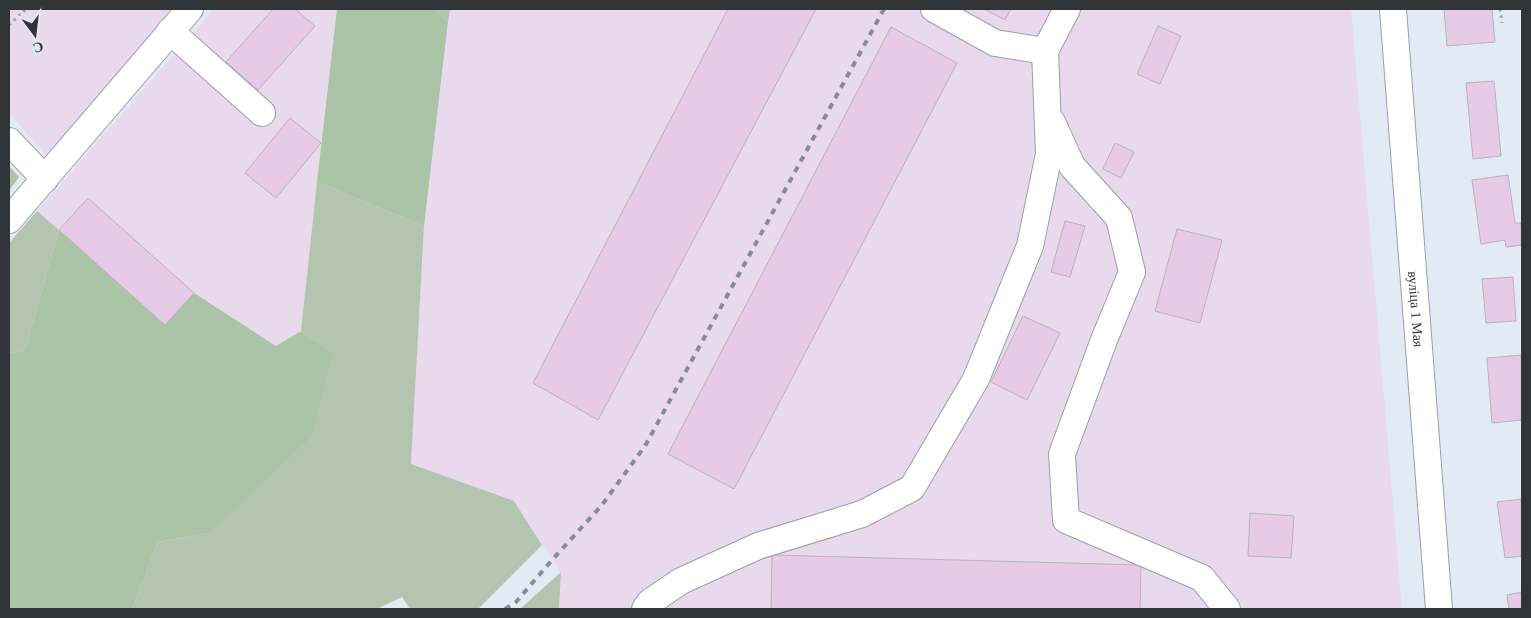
<svg xmlns="http://www.w3.org/2000/svg" width="1531" height="618" font-family="Georgia,serif">
	<rect width="100%" height="100%" fill="#e2eaf4"/>
	<g fill="#e9d9ec">
		<path d="M9 9H173L46 155 9 113Z"/>
		<path d="M214 9H337L301 331 276 346 194 294 165 325 37 211Z"/>
		<path d="M450 9H1351L1402 609H559L561 572 514 501 411 464 424 226Z"/>
	</g>
	<g fill="#b3c5af">
		<path d="M434 9H450L448 22Z"/>
		<path d="M317 182 424 226 411 464 514 501 542 545 478 609H410L402 597 377 609H132L158 542 209 533 333 352 301 331Z"/>
		<path d="M37 211 59 230 25 350 9 354V243Z"/>
		<path d="M561 572 559 609H520Z"/>
	</g>
	<g fill="#abc3a6">
		<path d="M337 9H434L448 22 424 226 317 182Z"/>
		<path d="M9 166 19 177 9 191Z"/>
		<path d="M59 230 165 325 194 293 276 346 301 331 333 352 312 436 209 533 158 542 132 609H9V354L25 350Z"/>
	</g>
	<g fill="#e7cae6" stroke="#bbb2bb">
		<path d="M273 9H295L315 26 258 90 226 62Z"/>
		<path d="M728 9H816L598 420 533 383Z"/>
		<path d="M984 9H1011L1005 20Z"/>
		<path d="M1444 9H1492L1495 42 1447 46Z"/>
		<path d="M1158 26 1181 36 1160 84 1137 74Z"/>
		<path d="M891 27 957 63 734 489 668 454Z"/>
		<path d="M1494 81 1501 156 1473 159 1466 83Z"/>
		<path d="M290 118 321 143 276 198 245 173Z"/>
		<path d="M1115 143 1134 152 1121 178 1103 169Z"/>
		<path d="M1508 175 1515 223H1521L1522 245 1506 247 1505 240 1481 244 1472 180Z"/>
		<path d="M88 198 194 293 165 325 59 230Z"/>
		<path d="M1065 221 1085 226 1070 277 1051 272Z"/>
		<path d="M1177 229 1222 240 1200 323 1155 311Z"/>
		<path d="M1513 277 1516 321 1486 323 1482 279Z"/>
		<path d="M1023 316 1060 333 1027 400 991 382Z"/>
		<path d="M1522 355V420L1492 423 1487 358Z"/>
		<path d="M1522 499V556L1505 558 1497 502Z"/>
		<path d="M1250 513 1294 516 1291 558 1248 556Z"/>
		<path d="M772 555 1141 565 1140 609H771Z"/>
		<path d="M1522 592V609H1509L1507 595Z"/>
	</g>
	<g fill="none" stroke-linecap="round" stroke-linejoin="round">
		<defs>
			<g id="minor">
				<path d="M934 9 995 43 1045 51"/>
				<path id="s1" d="M1393 9 1439 609"/>
				<path d="M170 31 262 113"/>
				<path d="M1052 122 1072 166 1119 218 1132 272 1104 340 1062 454 1066 520 1202 578 1227 609"/>
				<path d="M9 141 45 179"/>
				<path d="M9 220 190 9"/>
				<path d="M645 609 650 602 681 581 758 546 862 514 912 488 976 379 1030 246 1049 154 1045 51 1067 9"/>
			</g>
		</defs>
		<use href="#minor" stroke="#98a0a9" stroke-width="28"/>
		<g stroke="#9ba1a8" stroke-width="3" stroke-dasharray="2.5 4" stroke-linecap="butt">
			<path d="M1500 9 1502 23"/>
			<path d="M9 25 26 9"/>
		</g>
		<use href="#minor" stroke="#fff" stroke-width="26"/>
		<path stroke="#868c92" stroke-width="4" stroke-dasharray="6 6" stroke-linecap="butt" d="M505 609 516 602 552 560 602 505 645 446 884 9"/>
	</g>
	<g text-anchor="middle" dominant-baseline="central" stroke-width="4" stroke-linejoin="round" paint-order="stroke">
		<g font-size="14" fill="#303437" stroke="#e2eaf4">
			<text stroke="none"><textPath href="#s1" startOffset="301">вуліца 1 Мая</textPath></text>
		</g>
	</g>
	<rect width="1531" height="618" fill="none" stroke="#303437" stroke-width="20"/>
	<g transform="translate(35 35) rotate(165)" stroke="#e2eaf4" stroke-width="4" paint-order="stroke">
	<path d="M0-4L9 19L0 12L-9 19Z" fill="#303437"/>
	<text y="-8" font-size="14" font-weight="bold" text-anchor="middle" fill="#303437">С</text>
	</g>
</svg>
